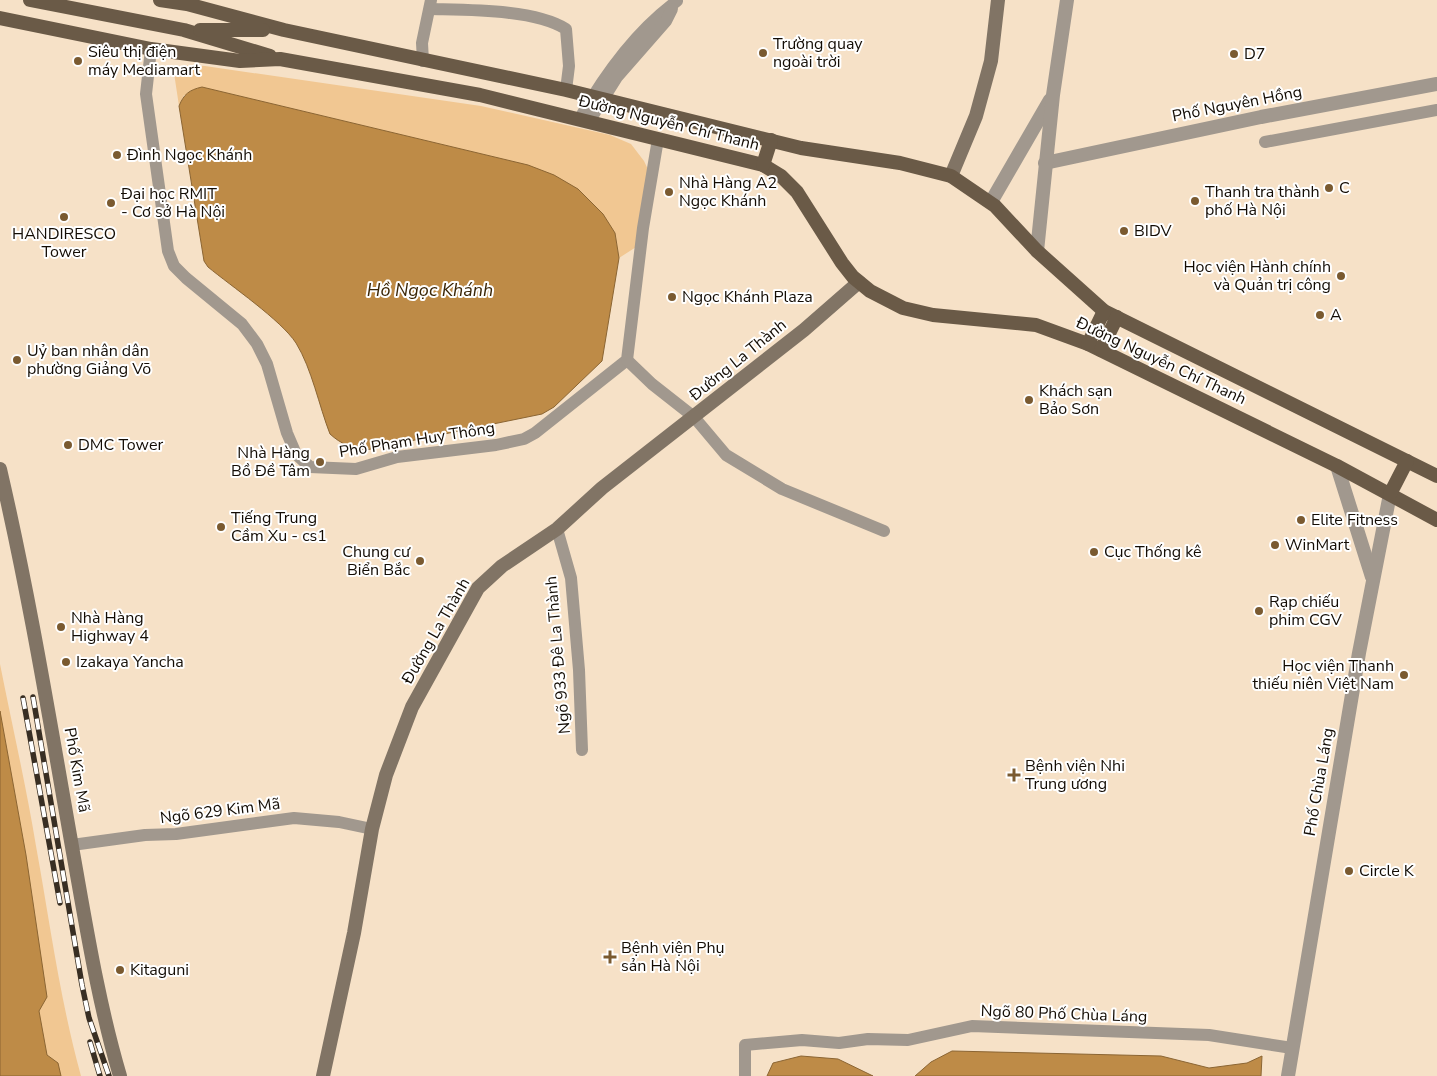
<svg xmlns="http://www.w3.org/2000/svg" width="1437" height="1076" font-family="'Nunito Sans',sans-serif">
	<rect width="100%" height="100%" fill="#f6e1c7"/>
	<g fill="#f1c792">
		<path d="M188 65 205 66 481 106 610 135 631 144 644 161 653 180 647 240 619 258 615 233 184 95 179 106 174 73Z"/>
		<path d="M0 664C12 725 26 785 36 846 50 923 60 1000 81 1076H0Z"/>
	</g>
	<g fill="#be8b47" stroke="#8b6533">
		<path d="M202 87 528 165 554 175 578 189 603 214 615 233 619 258 602 361 554 407 542 414 366 450C351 448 341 444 330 434 319 406 312 369 296 343 281 320 231 286 208 267L204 261 179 106C184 94 189 90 202 87Z"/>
		<path d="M0 711 26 855 47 997 39 1011 47 1055 58 1063 61 1076H0Z"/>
		<path d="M952 1051 1161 1056 1209 1068 1247 1063 1262 1056 1261 1076H915L931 1062Z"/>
		<path d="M801 1056 838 1059 873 1076H767L773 1063Z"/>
	</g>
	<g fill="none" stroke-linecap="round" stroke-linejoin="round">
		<g stroke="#a1988e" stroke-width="12">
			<path d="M430 9C468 10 534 9 566 29L569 66 566 90"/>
			<path d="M151 49 146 94 168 251 174 266 186 278 242 324 257 344 267 364 287 433 296 454 310 467 356 469 397 457 496 445 524 439 535 433 627 360 643 228 658 139"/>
			<path d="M423 61 422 43 431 0"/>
			<path d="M580 118C605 74 636 31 677 1"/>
			<path d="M590 120 617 77 666 21 672 9"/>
			<path d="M1265 142 1437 110"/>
			<path d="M627 360 652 384 694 417 726 455 782 489 884 531"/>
			<path d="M557 529 571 578 579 670 582 750"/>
			<path d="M72 845 145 835 176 834 294 818 339 822 372 829"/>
			<path d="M745 1076V1045L802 1040 839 1043 868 1039 908 1040 972 1026 1209 1035 1292 1048"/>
		</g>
		<g stroke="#a1988e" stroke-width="14">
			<path d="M1045 163 1261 117 1437 84"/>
			<path d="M991 202 1050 100"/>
			<path d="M1037 251 1053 95 1067 0"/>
			<path d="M1337 466 1372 577"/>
			<path d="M1288 1076 1359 653 1390 494"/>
		</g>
		<g stroke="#817465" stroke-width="14">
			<path d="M951 176 976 116 991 61 998 0"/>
			<path d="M0 469C30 598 51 728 74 858 87 931 99 1005 120 1076"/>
			<path d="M323 1076 354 933 372 829 386 775 412 707 478 588 502 566 557 529 602 488 804 330 859 282"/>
		</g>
		<g stroke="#6a5a47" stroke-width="14">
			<path d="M30 0 184 30 270 56"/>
			<path d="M160 0 187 4 284 30 566 90 801 148 900 163 951 176 995 206 1037 251 1104 311 1437 476"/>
			<path d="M0 18 151 49 240 61 280 59 480 95 763 165 781 176 797 192 842 263 853 277 870 291 903 308 933 315 1036 325 1088 344 1337 466 1437 520"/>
			<path d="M200 30H263"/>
			<path d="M763 165 771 140"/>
			<path d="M1088 344 1104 311"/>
			<path d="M1101 350 1117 317"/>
			<path d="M1390 494 1407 461"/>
		</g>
		<defs>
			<g id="rail">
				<path d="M33 697 82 985 89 1018 109 1076"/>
				<path d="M23 698 60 903"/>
				<path d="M90 1042 100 1076"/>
			</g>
		</defs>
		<use href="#rail" stroke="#382e23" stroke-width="5.5"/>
		<use href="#rail" stroke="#fff" stroke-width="4" stroke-dasharray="11" stroke-linecap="butt"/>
	</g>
	<g fill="#7a5a30" stroke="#fff" stroke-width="2">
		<circle cx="763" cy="53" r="5"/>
		<circle cx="1234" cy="54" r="5"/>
		<circle cx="78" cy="61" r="5"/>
		<circle cx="117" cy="155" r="5"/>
		<circle cx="1329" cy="188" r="5"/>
		<circle cx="669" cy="192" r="5"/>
		<circle cx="1195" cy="201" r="5"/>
		<circle cx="111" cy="203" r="5"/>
		<circle cx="64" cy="217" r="5"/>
		<circle cx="1124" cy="231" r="5"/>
		<circle cx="1341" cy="276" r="5"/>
		<circle cx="672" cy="297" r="5"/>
		<circle cx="1320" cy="315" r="5"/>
		<circle cx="17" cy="360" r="5"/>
		<circle cx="1029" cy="400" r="5"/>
		<circle cx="68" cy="445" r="5"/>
		<circle cx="320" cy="462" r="5"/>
		<circle cx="1301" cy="520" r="5"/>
		<circle cx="221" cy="527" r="5"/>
		<circle cx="1275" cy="545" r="5"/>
		<circle cx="1094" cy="552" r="5"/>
		<circle cx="420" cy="561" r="5"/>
		<circle cx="1259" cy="611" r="5"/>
		<circle cx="61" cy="627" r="5"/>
		<circle cx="66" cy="662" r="5"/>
		<circle cx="1404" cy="675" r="5"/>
		<path d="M1011.5 767.5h5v5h5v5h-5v5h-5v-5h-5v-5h5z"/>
		<circle cx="1349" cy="871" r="5"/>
		<path d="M607.5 949.5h5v5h5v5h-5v5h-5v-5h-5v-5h5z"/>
		<circle cx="120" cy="970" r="5"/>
	</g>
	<g text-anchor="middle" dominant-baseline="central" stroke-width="4" stroke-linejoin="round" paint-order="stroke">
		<g font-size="16" fill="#130c04" stroke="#fff" text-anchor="start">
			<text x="773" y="44">Trường quay<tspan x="773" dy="18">ngoài trời</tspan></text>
			<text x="88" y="52">Siêu thị điện<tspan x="88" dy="18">máy Mediamart</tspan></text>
			<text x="1244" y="54">D7</text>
			<text x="127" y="155">Đình Ngọc Khánh</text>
			<text x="679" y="183">Nhà Hàng A2<tspan x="679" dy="18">Ngọc Khánh</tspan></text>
			<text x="1339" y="188">C</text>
			<text x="1205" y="192">Thanh tra thành<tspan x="1205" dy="18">phố Hà Nội</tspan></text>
			<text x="121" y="194">Đại học RMIT<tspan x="121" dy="18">- Cơ sở Hà Nội</tspan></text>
			<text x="1134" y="231">BIDV</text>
			<text x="64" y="234" text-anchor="middle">HANDIRESCO<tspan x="64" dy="18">Tower</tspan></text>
			<text x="1331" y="267" text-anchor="end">Học viện Hành chính<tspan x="1331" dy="18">và Quản trị công</tspan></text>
			<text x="682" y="297">Ngọc Khánh Plaza</text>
			<text x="1330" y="315">A</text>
			<text x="27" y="351">Uỷ ban nhân dân<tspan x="27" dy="18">phường Giảng Võ</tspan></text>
			<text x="1039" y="391">Khách sạn<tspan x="1039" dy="18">Bảo Sơn</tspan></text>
			<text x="78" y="445">DMC Tower</text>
			<text x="310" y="453" text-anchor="end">Nhà Hàng<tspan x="310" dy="18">Bồ Đề Tâm</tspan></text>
			<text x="231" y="518">Tiếng Trung<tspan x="231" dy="18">Cầm Xu - cs1</tspan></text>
			<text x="1311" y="520">Elite Fitness</text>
			<text x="1285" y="545">WinMart</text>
			<text x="410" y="552" text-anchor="end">Chung cư<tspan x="410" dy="18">Biển Bắc</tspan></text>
			<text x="1104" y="552">Cục Thống kê</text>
			<text x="1269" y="602">Rạp chiếu<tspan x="1269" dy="18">phim CGV</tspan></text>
			<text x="71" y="618">Nhà Hàng<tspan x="71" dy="18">Highway 4</tspan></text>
			<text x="76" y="662">Izakaya Yancha</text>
			<text x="1394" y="666" text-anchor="end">Học viện Thanh<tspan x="1394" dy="18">thiếu niên Việt Nam</tspan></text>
			<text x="1025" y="766">Bệnh viện Nhi<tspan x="1025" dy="18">Trung ương</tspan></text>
			<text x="1359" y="871">Circle K</text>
			<text x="621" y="948">Bệnh viện Phụ<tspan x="621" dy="18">sản Hà Nội</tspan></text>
			<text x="130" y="970">Kitaguni</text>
		</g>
		<g font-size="16" fill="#130c04" stroke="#fff">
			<text transform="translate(1237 104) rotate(-11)">Phố Nguyên Hồng</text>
			<text transform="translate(669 123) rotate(14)">Đường Nguyễn Chí Thanh</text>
			<text transform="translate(738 360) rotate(-39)">Đường La Thành</text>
			<text transform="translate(1161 361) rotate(25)">Đường Nguyễn Chí Thanh</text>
			<text transform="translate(417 440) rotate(-9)">Phố Phạm Huy Thông</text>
			<text transform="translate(436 631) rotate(-60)">Đường La Thành</text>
			<text transform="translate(558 655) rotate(-95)">Ngõ 933 Đê La Thành</text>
			<text transform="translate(77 770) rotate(80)">Phố Kim Mã</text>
			<text transform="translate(1319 782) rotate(-80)">Phố Chùa Láng</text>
			<text transform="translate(220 811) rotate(-7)">Ngõ 629 Kim Mã</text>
			<text transform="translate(1064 1014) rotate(2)">Ngõ 80 Phố Chùa Láng</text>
		</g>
		<g font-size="18" font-style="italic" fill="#3a2506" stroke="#fff">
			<text x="430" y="290">Hồ Ngọc Khánh</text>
		</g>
	</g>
</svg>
